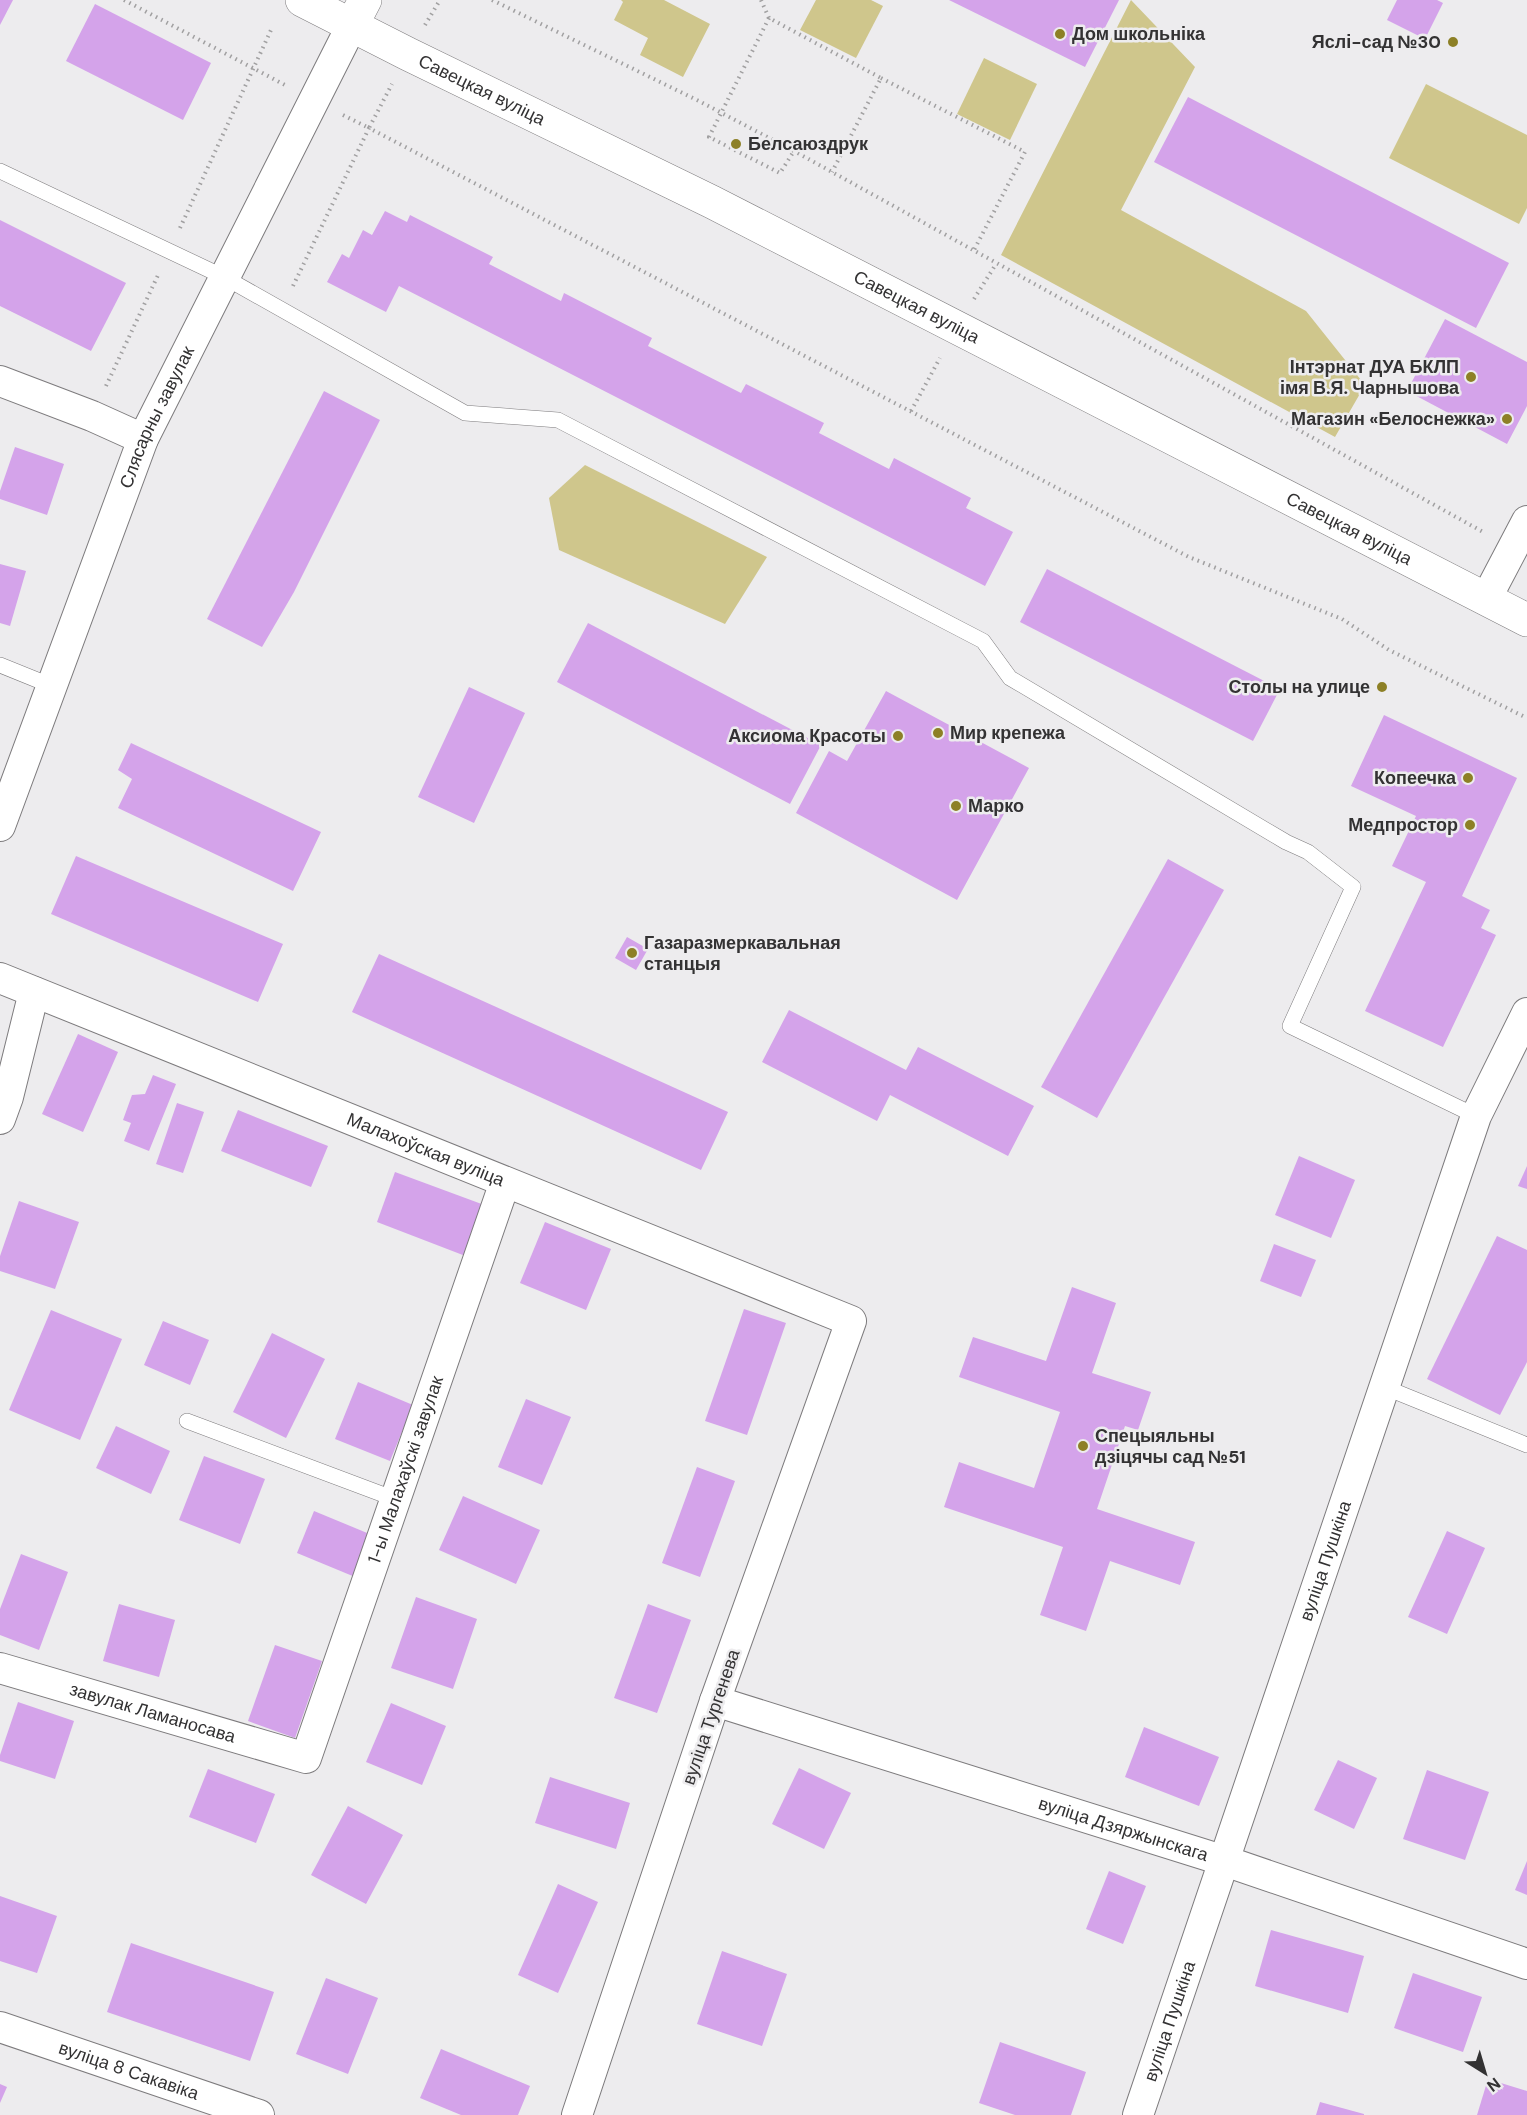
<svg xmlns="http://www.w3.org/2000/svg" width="1527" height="2115" font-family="'DM Sans',sans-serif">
	<rect width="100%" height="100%" fill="#edecee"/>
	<g fill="#cfc68c">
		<path d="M621 0H664L710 24 683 77 640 55 648 38 614 20 623 2Z"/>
		<path d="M816 0H871L883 6 856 58 800 30Z"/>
		<path d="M1131 0 1195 67 1121 210 1306 311 1365 385 1335 437 1001 255Z"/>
		<path d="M984 58 1037 84 1010 140 957 114Z"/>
		<path d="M1426 84 1527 135V208L1519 224 1389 158Z"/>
		<path d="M585 465 767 557 725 624 559 550 549 498Z"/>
	</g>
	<g fill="#d4a3ea">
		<path d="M0 0H13L0 25Z"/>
		<path d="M949 0H1119L1085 67Z"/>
		<path d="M1397 0H1437L1443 3 1425 39 1387 20Z"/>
		<path d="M95 4 211 63 183 120 66 61Z"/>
		<path d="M1188 97 1509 263 1476 328 1154 162Z"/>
		<path d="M385 211 407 222 410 215 493 257 489 264 561 301 564 293 652 338 648 346 741 393 746 384 824 423 819 433 889 469 894 458 971 498 966 508 1013 532 985 586 399 286 386 312 327 282 342 254 349 258 363 230 372 235Z"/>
		<path d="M0 220 126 283 91 351 0 306Z"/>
		<path d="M1445 319 1527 362V406L1507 444 1407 391Z"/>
		<path d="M324 391 380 420 294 592 262 647 207 619Z"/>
		<path d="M15 447 64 464 47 515 0 499V491Z"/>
		<path d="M0 564 26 571 10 626 0 623Z"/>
		<path d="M1047 569 1280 689 1253 741 1020 622Z"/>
		<path d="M588 623 821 745 790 804 557 682Z"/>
		<path d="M469 687 525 713 474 823 418 797Z"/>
		<path d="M886 691 1029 768 957 900 796 813 829 751 847 761Z"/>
		<path d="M1384 715 1517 778 1462 896 1490 910 1481 928 1496 935 1443 1047 1365 1011 1426 882 1392 866 1416 816 1351 786Z"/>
		<path d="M131 743 321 832 293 891 118 808 132 779 118 770Z"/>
		<path d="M76 856 283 944 258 1002 51 914Z"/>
		<path d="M1168 859 1224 890 1097 1118 1041 1087Z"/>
		<path d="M627 937 648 949 636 970 615 958Z"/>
		<path d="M379 954 728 1112 701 1170 352 1012Z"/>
		<path d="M789 1010 906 1070 918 1047 1034 1106 1008 1156 890 1095 877 1121 762 1062Z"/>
		<path d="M78 1034 118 1052 83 1132 42 1114Z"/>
		<path d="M153 1075 176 1084 149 1151 124 1141 131 1123 123 1120 132 1095 145 1094Z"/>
		<path d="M177 1103 204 1112 183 1173 156 1164Z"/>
		<path d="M238 1110 328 1146 311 1187 221 1151Z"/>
		<path d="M1299 1156 1355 1180 1331 1238 1275 1215Z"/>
		<path d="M1527 1166V1189L1518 1186Z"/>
		<path d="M395 1172 487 1206 468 1257 377 1222Z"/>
		<path d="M19 1201 79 1222 55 1289 0 1271V1256Z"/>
		<path d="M545 1222 611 1249 586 1310 520 1283Z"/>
		<path d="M1497 1236 1527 1250V1362L1500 1415 1427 1379Z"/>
		<path d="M1274 1244 1316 1260 1301 1297 1260 1281Z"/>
		<path d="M1072 1287 1116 1303 1092 1373 1151 1392 1138 1430 1125 1426 1097 1509 1195 1542 1180 1585 1110 1561 1086 1631 1040 1615 1063 1547 944 1507 959 1462 1034 1488 1060 1412 959 1377 973 1337 1046 1361Z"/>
		<path d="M744 1309 786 1323 747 1435 705 1421Z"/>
		<path d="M51 1310 122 1339 80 1440 9 1410Z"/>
		<path d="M163 1321 209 1340 190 1385 144 1365Z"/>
		<path d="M272 1333 325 1359 286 1438 233 1412Z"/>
		<path d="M358 1382 413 1405 390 1461 335 1439Z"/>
		<path d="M526 1399 571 1417 542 1485 498 1467Z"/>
		<path d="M116 1426 170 1451 151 1494 96 1468Z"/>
		<path d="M204 1456 265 1479 240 1544 179 1520Z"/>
		<path d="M697 1467 735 1481 700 1577 662 1563Z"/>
		<path d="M463 1496 540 1530 516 1584 439 1550Z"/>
		<path d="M314 1511 372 1535 355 1577 297 1553Z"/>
		<path d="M1447 1531 1485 1548 1447 1634 1408 1617Z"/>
		<path d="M21 1554 68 1572 39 1650 0 1635V1609Z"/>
		<path d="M416 1597 477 1619 453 1689 391 1668Z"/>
		<path d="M119 1604 175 1620 159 1677 103 1661Z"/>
		<path d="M648 1604 691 1620 657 1713 614 1698Z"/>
		<path d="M275 1645 322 1661 295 1738 248 1721Z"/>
		<path d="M18 1702 74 1721 55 1779 0 1761V1755Z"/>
		<path d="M391 1703 446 1726 422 1785 366 1762Z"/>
		<path d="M1144 1727 1219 1757 1199 1806 1125 1777Z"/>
		<path d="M1338 1760 1377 1778 1354 1829 1314 1810Z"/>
		<path d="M799 1768 851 1793 824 1849 772 1824Z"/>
		<path d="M208 1769 275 1794 256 1843 189 1817Z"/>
		<path d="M1427 1770 1489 1792 1465 1860 1403 1839Z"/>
		<path d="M550 1777 630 1803 616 1849 535 1823Z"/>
		<path d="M348 1806 403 1835 366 1904 311 1875Z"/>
		<path d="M1527 1861V1895L1515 1890Z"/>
		<path d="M1109 1871 1146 1886 1123 1944 1086 1929Z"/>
		<path d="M558 1884 598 1902 558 1993 518 1975Z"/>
		<path d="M0 1896 57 1916 37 1973 0 1961Z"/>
		<path d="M1271 1930 1364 1956 1348 2013 1255 1986Z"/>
		<path d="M131 1943 274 1992 250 2061 107 2012Z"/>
		<path d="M722 1951 787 1974 762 2046 697 2024Z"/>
		<path d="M1413 1973 1482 1997 1463 2052 1394 2028Z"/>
		<path d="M326 1978 378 1998 348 2074 296 2054Z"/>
		<path d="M1000 2042 1086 2072 1071 2115H1015L979 2103Z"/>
		<path d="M441 2049 530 2086 518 2115H461L420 2098Z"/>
		<path d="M1488 2079 1527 2091V2115H1477Z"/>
		<path d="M0 2084 7 2087 0 2103Z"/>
		<path d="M1320 2102 1364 2114V2115H1316Z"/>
	</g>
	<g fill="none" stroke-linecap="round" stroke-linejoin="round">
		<defs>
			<g id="service">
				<path d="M0 171 224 277 465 413 558 420 983 641 1010 678 1286 842 1308 852 1353 887 1290 1026 1476 1116"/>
				<path d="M0 665 52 686"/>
				<path d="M1384 1387 1527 1445"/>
				<path d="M187 1421 395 1499"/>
			</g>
			<g id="minor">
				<path d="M0 381 92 416 143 439"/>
				<path d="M1486 599 1527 521"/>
				<path id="s1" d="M0 826 143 439 352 25"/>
				<path id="s2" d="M0 978 851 1321 715 1701 577 2115"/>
				<path d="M0 1119 8 1097 34 992"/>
				<path id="s3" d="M0 1668 306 1758 505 1182"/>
				<path id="s4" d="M715 1701 1225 1861 1527 1964"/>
				<path id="s5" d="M0 2027 259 2115"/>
				<path id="s6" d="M1138 2115 1476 1116 1527 1013"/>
			</g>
			<path id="tertiary" d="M352 25 365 0"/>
			<g id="secondary">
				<path id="s7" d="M302 0 408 54 712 202 1527 620"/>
			</g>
		</defs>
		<use href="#service" stroke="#7d7b7d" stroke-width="16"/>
		<use href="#minor" stroke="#7d7b7d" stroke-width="32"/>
		<use href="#tertiary" stroke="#7d7b7d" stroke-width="34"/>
		<use href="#secondary" stroke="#7d7b7d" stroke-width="34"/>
		<g stroke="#a1a0a1" stroke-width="4" stroke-dasharray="1.5 4.5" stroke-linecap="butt">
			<path d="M124 0 285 85"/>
			<path d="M492 0 697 100 794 151 1485 533"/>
			<path d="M761 0 769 18 881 78 832 172"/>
			<path d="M769 18 709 137 780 173 794 151"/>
			<path d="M425 25 440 0"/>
			<path d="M881 78 1025 152 973 252"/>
			<path d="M343 115 369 128 392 84"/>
			<path d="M180 228 271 30"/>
			<path d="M293 286 369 128 1189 557 1342 619 1389 650 1527 718"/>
			<path d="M974 299 996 264"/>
			<path d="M106 386 159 273"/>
			<path d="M911 411 940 358"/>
		</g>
		<use href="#service" stroke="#fff" stroke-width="15"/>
		<use href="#minor" stroke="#fff" stroke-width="30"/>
		<use href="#tertiary" stroke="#fff" stroke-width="33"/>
		<use href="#secondary" stroke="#fff" stroke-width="33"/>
	</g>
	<g fill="#8d8026" stroke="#edecee" stroke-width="2">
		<circle cx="1060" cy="34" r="6"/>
		<circle cx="1453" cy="42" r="6"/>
		<circle cx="736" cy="144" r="6"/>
		<circle cx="1471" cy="377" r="6"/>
		<circle cx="1507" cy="419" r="6"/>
		<circle cx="1382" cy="687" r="6"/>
		<circle cx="938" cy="733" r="6"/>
		<circle cx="898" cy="736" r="6"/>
		<circle cx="1468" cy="778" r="6"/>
		<circle cx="956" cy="806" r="6"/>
		<circle cx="1470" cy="825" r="6"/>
		<circle cx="632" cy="953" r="6"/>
		<circle cx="1083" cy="1446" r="6"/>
	</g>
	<g text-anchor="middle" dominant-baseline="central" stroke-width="5" stroke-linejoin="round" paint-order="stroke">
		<g font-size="18" font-weight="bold" fill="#333233" stroke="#edecee" text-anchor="end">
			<text x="1072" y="34" text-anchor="start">Дом школьніка</text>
			<text x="1441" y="42">Яслі-сад №30</text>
			<text x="748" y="144" text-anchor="start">Белсаюздрук</text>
			<text x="1459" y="367">Інтэрнат ДУА БКЛП<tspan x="1459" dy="21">імя В.Я. Чарнышова</tspan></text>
			<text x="1495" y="419">Магазин «Белоснежка»</text>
			<text x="1370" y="687">Столы на улице</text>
			<text x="950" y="733" text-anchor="start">Мир крепежа</text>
			<text x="886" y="736">Аксиома Красоты</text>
			<text x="1456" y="778">Копеечка</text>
			<text x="968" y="806" text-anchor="start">Марко</text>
			<text x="1458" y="825">Медпростор</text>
			<text x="644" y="943" text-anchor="start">Газаразмеркавальная<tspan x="644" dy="21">станцыя</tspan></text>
			<text x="1095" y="1436" text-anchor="start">Спецыяльны<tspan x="1095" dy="21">дзіцячы сад №51</tspan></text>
		</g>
		<g font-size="18" fill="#333233" stroke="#edecee">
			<text stroke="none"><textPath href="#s7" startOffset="201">Савецкая вуліца</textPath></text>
			<text stroke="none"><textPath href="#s7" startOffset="687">Савецкая вуліца</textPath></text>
			<text stroke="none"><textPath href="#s1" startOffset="438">Слясарны завулак</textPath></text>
			<text stroke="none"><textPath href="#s7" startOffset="1173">Савецкая вуліца</textPath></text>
			<text stroke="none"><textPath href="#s2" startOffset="459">Малахоўская вуліца</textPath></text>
			<text stroke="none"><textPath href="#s3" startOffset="624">1-ы Малахаўскі завулак</textPath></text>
			<text stroke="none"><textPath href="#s6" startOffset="585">вуліца Пушкіна</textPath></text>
			<text stroke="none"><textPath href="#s3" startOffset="159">завулак Ламаносава</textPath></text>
			<text transform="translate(711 1717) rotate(-71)">вуліца Тургенева</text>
			<text stroke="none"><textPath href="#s4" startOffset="428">вуліца Дзяржынскага</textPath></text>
			<text stroke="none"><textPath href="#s6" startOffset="99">вуліца Пушкіна</textPath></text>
			<text stroke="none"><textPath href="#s5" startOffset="136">вуліца 8 Сакавіка</textPath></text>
		</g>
	</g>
	<g transform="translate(1485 2073) rotate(143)" stroke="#edecee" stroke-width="4.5" paint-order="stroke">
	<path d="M0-4.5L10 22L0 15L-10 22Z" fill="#333233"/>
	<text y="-9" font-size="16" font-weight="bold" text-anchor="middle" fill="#333233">N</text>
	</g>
</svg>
